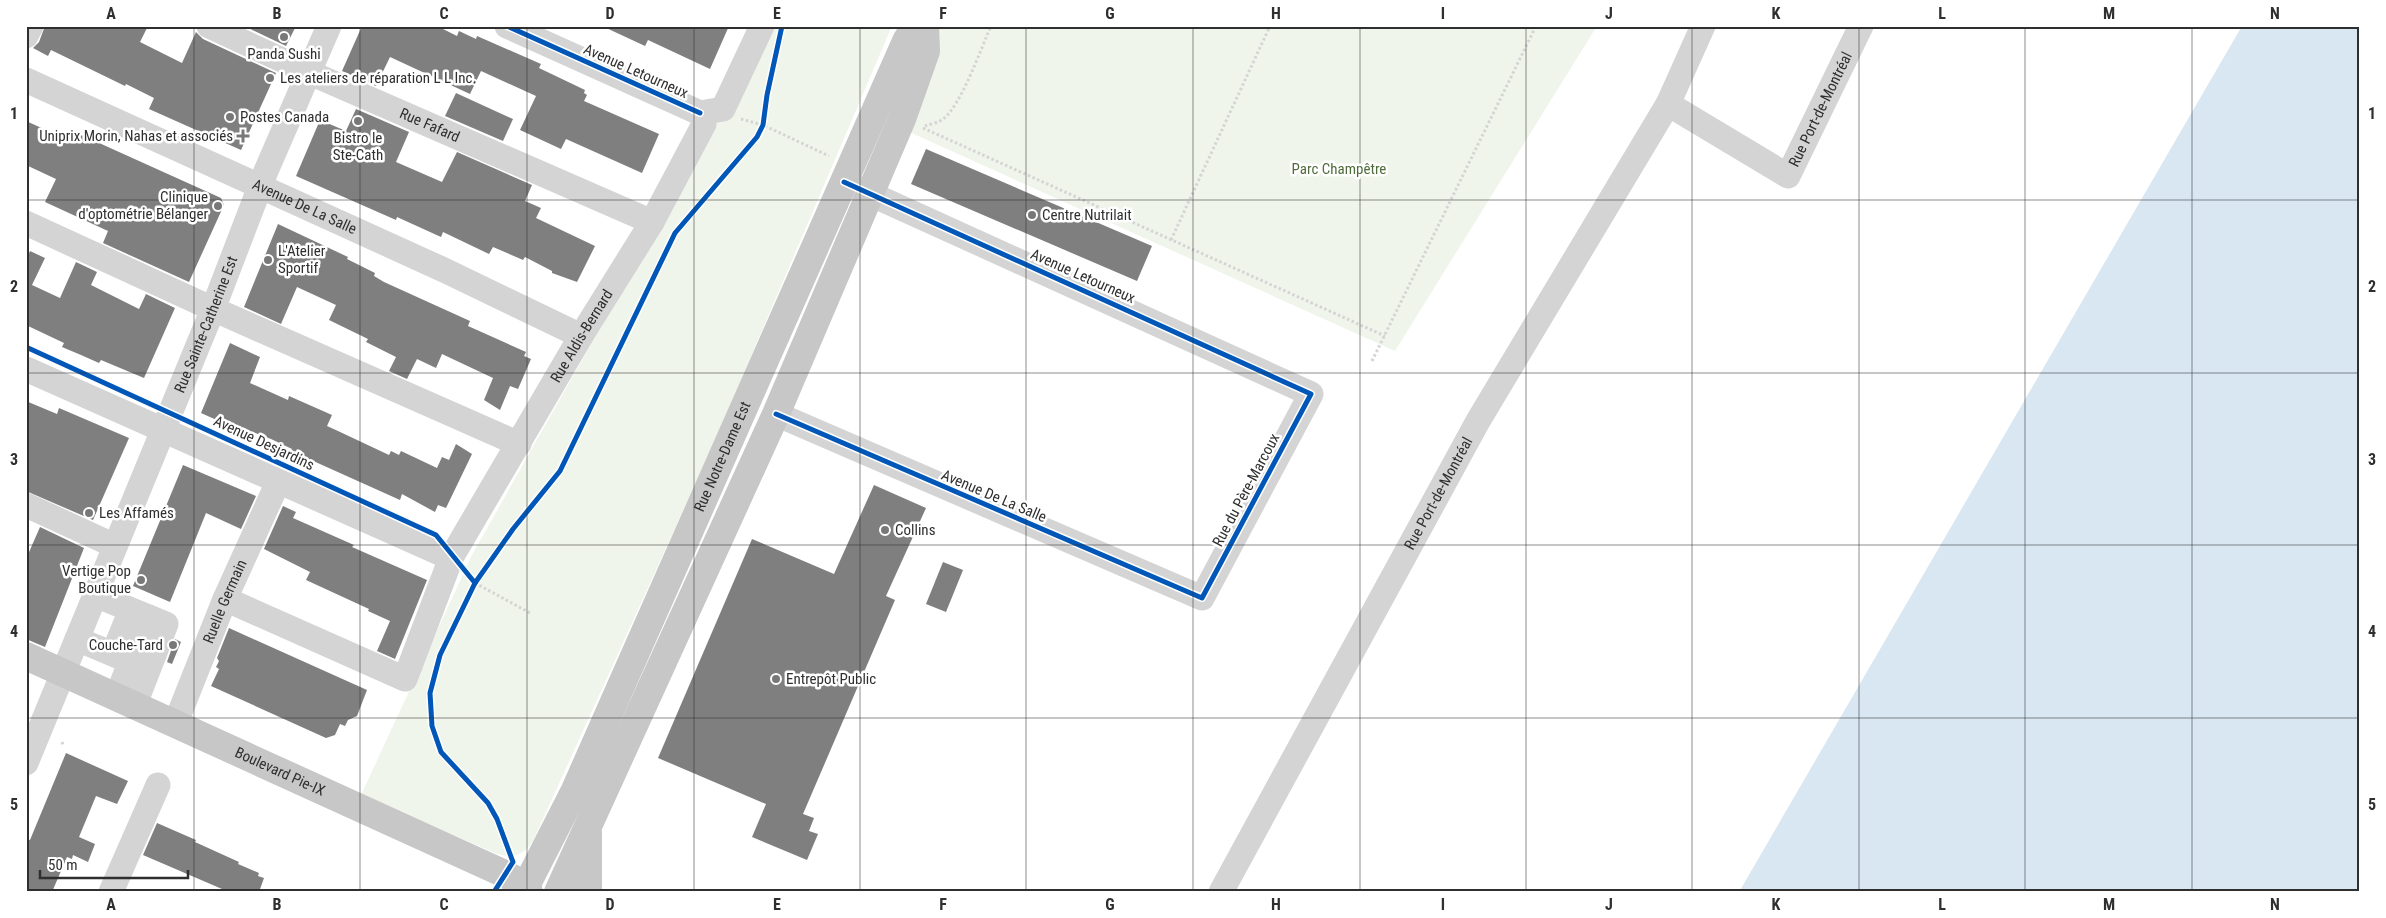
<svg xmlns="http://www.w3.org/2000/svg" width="2386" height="918" font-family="'Roboto Condensed',sans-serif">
	<rect width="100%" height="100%" fill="#fff"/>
	<g fill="#f0f5ec">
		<path d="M770 26H892L720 429 533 841C523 856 512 859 495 853L361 795 472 555Z"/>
		<path d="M930 26H1597L1395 351 887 122Z"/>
	</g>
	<path fill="#d8e7f2" d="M2242 26H2360V892H1739Z"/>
	<g fill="#7f7f7f">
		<path d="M45 26H148L140 42 182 63 196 32 203 39 276 73 241 150 149 109 154 98 126 84 125 86 51 50 48 56 33 48 39 42Z"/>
		<path d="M244 26H296L286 46Z"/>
		<path d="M362 26H437L457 36 459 31 476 39 477 36 541 64 539 68 585 90 584 93 587 95 584 101 659 134 642 173 566 139 561 149 520 130 536 96 481 71 470 94 390 57 376 86 342 71Z"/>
		<path d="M602 26H729L710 69 648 40 645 46Z"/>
		<path d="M456 93 513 119 503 141 445 116Z"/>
		<path d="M356 109 409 132 396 162 442 182 457 152 532 185 525 201 541 208 536 218 595 246 577 282 552 273V271L525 257 523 260 493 247 489 254 443 232 441 237 397 217 396 220 296 176 320 120 346 131Z"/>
		<path d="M26 121 73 142 77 133 221 198 224 205 189 282 103 243 108 231 45 202 56 179 26 165Z"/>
		<path d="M926 149 1152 246 1137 281 911 184Z"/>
		<path d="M278 224 348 257 347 259 375 273 374 276 384 282 470 321 468 326 526 352 524 356 531 359 518 389 510 386 500 410 484 400 493 378 442 354 436 368 417 359 407 379 389 371 396 357 366 342 368 339 329 320 336 305 297 287 281 324 244 307Z"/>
		<path d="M30 251 45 258 32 285 60 298 76 262 97 272 91 285 139 309 146 294 175 308 144 378 101 360 99 363 81 355 62 347 64 343 26 325V260Z"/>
		<path d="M230 343 260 357 250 383 288 400 289 396 332 415 327 426 338 431 389 455 391 451 399 455 401 451 437 468 442 457 449 460 456 444 472 454 446 508 438 505 435 512 402 494 400 500 291 451 292 449 271 439 253 432 252 436 201 413Z"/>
		<path d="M26 401 57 414 59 408 129 438 93 520 26 491Z"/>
		<path d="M183 465 256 496 241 529 206 513 170 602 133 586Z"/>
		<path d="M874 485 926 508 886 596 895 600 803 814 814 818 809 831 818 834 807 860 752 837 766 804 658 758 752 539 834 574Z"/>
		<path d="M283 506 296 512 293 518 354 545 352 547 427 580 395 659 377 651 390 621 368 611 369 609 306 580 310 572 264 549Z"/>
		<path d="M40 527 84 548 45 647 26 639V559Z"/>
		<path d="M943 562 963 570 946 612 926 604Z"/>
		<path d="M229 628 367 690 357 716 348 720 345 726 340 724 335 735 326 738 211 686 219 669 216 667 219 661 217 658Z"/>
		<path d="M175 639 181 642 172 664 167 662Z"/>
		<path d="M66 753 128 781 117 804 96 796 79 837 95 844 88 862 73 855 72 859 67 857 52 892H26V839L30 840Z"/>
		<path d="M157 823 196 840 195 842 239 862 238 864 259 873 258 876 264 878 259 892H229L143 855Z"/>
	</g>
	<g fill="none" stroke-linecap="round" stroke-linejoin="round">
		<g stroke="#d4d4d4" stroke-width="3" stroke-dasharray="2.5 2.5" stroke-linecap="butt">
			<path d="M741 119 763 125 829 156"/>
			<path d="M925 126C930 124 938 123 943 119 961 106 981 48 991 26"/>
			<path d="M923 128 1385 336"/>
			<path d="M1171 240 1270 26"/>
			<path d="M1372 361 1536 26"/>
			<path d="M475 583 532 614"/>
			<path d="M62 742 63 745"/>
		</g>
		<g stroke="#d4d4d4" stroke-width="25">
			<path id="s1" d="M209 26 308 72 652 222"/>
			<path d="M507 26 700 113"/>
			<path d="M26 36 31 26"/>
			<path id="s2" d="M26 80 444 270 581 336"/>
			<path id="s3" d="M1668 104 1788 176 1861 26"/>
			<path d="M700 113 723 109 762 26"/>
			<path d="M26 223 213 309 519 444"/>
			<path d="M26 369 451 558"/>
			<path d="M776 414 1202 598 1311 394 844 182"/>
			<path d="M26 505 115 546"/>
			<path d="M95 595 166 624 135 704"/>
			<path id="s4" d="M225 599 405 679 451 558 581 336 652 222 704 124 700 113"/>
			<path d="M77 639 146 668"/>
			<path d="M113 654 131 610"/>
			<path d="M117 696 148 617"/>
			<path id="s5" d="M176 722 225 599 278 482"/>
			<path id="s6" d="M26 763 213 309 266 171 329 26"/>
			<path d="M111 892 158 785"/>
			<path id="s7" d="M1221 892 1478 421 1668 104 1703 26"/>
		</g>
		<g stroke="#c7c7c7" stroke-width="28">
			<path id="s8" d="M26 656 505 874 526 886 529 892"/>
			<path id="s9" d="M523 892 575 790 907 39 925 26"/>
			<path d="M558 892 776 414 902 119 926 51 925 26"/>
			<path d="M588 892V833"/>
		</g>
		<defs>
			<g id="cycleway">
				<path d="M507 26 700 113"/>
				<path d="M26 347 436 535 475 583"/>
				<path d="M776 414 1202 598 1311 394 844 182"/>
				<path d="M494 892 513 862 497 819 488 803 441 752 432 726 430 693 440 655 475 583 513 529 560 471 675 233 757 137 763 125 767 95 782 26"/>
			</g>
		</defs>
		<use href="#cycleway" stroke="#fff" stroke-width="8"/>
		<use href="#cycleway" stroke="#0057b8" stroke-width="5"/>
	</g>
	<path fill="none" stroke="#2f2f2f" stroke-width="1" stroke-opacity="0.55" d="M194 26V892M360 26V892M527 26V892M694 26V892M860 26V892M1026 26V892M1193 26V892M1360 26V892M1526 26V892M1692 26V892M1859 26V892M2025 26V892M2192 26V892M26 200H2360M26 373H2360M26 545H2360M26 718H2360"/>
	<g fill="#787878" stroke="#fff" stroke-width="2">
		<circle cx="284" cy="37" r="5"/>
		<circle cx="270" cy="78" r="5"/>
		<circle cx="230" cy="117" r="5"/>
		<circle cx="358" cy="121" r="5"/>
		<path d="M240.5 128.5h5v5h5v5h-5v5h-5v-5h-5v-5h5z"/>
		<circle cx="218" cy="206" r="5"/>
		<circle cx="1032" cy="215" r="5"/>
		<circle cx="268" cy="260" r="5"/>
		<circle cx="89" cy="513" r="5"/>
		<circle cx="885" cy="530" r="5"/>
		<circle cx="141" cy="580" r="5"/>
		<circle cx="173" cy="645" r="5"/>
		<circle cx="776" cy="679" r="5"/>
	</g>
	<g text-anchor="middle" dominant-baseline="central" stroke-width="5" stroke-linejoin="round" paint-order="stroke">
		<g font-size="15" fill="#2f2f2f" stroke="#fff" text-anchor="start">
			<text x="284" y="54" text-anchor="middle">Panda Sushi</text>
			<text x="280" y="78">Les ateliers de réparation L L Inc.</text>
			<text x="240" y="117">Postes Canada</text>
			<text x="233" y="136" text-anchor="end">Uniprix Morin, Nahas et associés</text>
			<text x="358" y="138" text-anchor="middle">Bistro le<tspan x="358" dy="17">Ste-Cath</tspan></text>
			<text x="208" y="197" text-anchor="end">Clinique<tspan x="208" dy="17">d'optométrie Bélanger</tspan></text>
			<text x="1042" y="215">Centre Nutrilait</text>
			<text x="278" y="251">L'Atelier<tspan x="278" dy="17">Sportif</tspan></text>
			<text x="99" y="513">Les Affamés</text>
			<text x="895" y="530">Collins</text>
			<text x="131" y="571" text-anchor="end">Vertige Pop<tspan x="131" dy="17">Boutique</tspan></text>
			<text x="163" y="645" text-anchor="end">Couche-Tard</text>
			<text x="786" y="679">Entrepôt Public</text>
		</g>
		<g font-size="15" fill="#2f2f2f" stroke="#fff">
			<text transform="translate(636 71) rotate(24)">Avenue Letourneux</text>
			<text stroke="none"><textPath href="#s3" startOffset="214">Rue Port-de-Montréal</textPath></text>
			<text stroke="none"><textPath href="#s1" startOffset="242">Rue Fafard</textPath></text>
			<text stroke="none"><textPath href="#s2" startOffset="306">Avenue De La Salle</textPath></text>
			<text transform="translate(1083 276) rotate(24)">Avenue Letourneux</text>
			<text stroke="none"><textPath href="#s6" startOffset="474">Rue Sainte-Catherine Est</textPath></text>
			<text stroke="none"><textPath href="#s4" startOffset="584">Rue Aldis-Bernard</textPath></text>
			<text transform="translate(264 443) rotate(25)">Avenue Desjardins</text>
			<text stroke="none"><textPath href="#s9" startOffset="479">Rue Notre-Dame Est</textPath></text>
			<text transform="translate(1246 490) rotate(-62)">Rue du Père-Marcoux</text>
			<text stroke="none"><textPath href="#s7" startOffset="454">Rue Port-de-Montréal</textPath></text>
			<text transform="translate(994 496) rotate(23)">Avenue De La Salle</text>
			<text stroke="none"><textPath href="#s5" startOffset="130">Ruelle Germain</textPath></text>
			<text stroke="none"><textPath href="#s8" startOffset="279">Boulevard Pie-IX</textPath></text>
		</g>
		<g font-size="15" fill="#506c3a" stroke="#fff">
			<text x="1339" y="169">Parc Champêtre</text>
		</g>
	</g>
	<rect width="2386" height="918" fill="none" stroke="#ffffff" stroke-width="55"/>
	<path d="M40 870v8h148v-8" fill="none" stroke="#2f2f2f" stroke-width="2.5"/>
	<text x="48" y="870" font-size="15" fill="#2f2f2f" stroke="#ffffff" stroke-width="4" paint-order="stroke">50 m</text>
	<rect x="28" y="28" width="2330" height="862" fill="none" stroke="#2f2f2f" stroke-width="2"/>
	<g font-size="16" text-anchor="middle" font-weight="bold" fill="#2f2f2f">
		<text x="111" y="19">A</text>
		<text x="277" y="19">B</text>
		<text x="444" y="19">C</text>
		<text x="610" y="19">D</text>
		<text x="777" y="19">E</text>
		<text x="943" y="19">F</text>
		<text x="1110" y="19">G</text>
		<text x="1276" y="19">H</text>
		<text x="1443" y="19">I</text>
		<text x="1609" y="19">J</text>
		<text x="1776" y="19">K</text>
		<text x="1942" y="19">L</text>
		<text x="2109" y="19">M</text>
		<text x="2275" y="19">N</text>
		<text x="14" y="119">1</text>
		<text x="2372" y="119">1</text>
		<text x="14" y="292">2</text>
		<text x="2372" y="292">2</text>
		<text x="14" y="465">3</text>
		<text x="2372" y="465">3</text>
		<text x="14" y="637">4</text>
		<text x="2372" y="637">4</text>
		<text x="14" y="810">5</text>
		<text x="2372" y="810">5</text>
		<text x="111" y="910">A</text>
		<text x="277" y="910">B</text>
		<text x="444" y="910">C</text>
		<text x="610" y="910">D</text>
		<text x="777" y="910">E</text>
		<text x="943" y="910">F</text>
		<text x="1110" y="910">G</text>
		<text x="1276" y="910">H</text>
		<text x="1443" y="910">I</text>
		<text x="1609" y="910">J</text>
		<text x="1776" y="910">K</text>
		<text x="1942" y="910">L</text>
		<text x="2109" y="910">M</text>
		<text x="2275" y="910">N</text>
	</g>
</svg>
